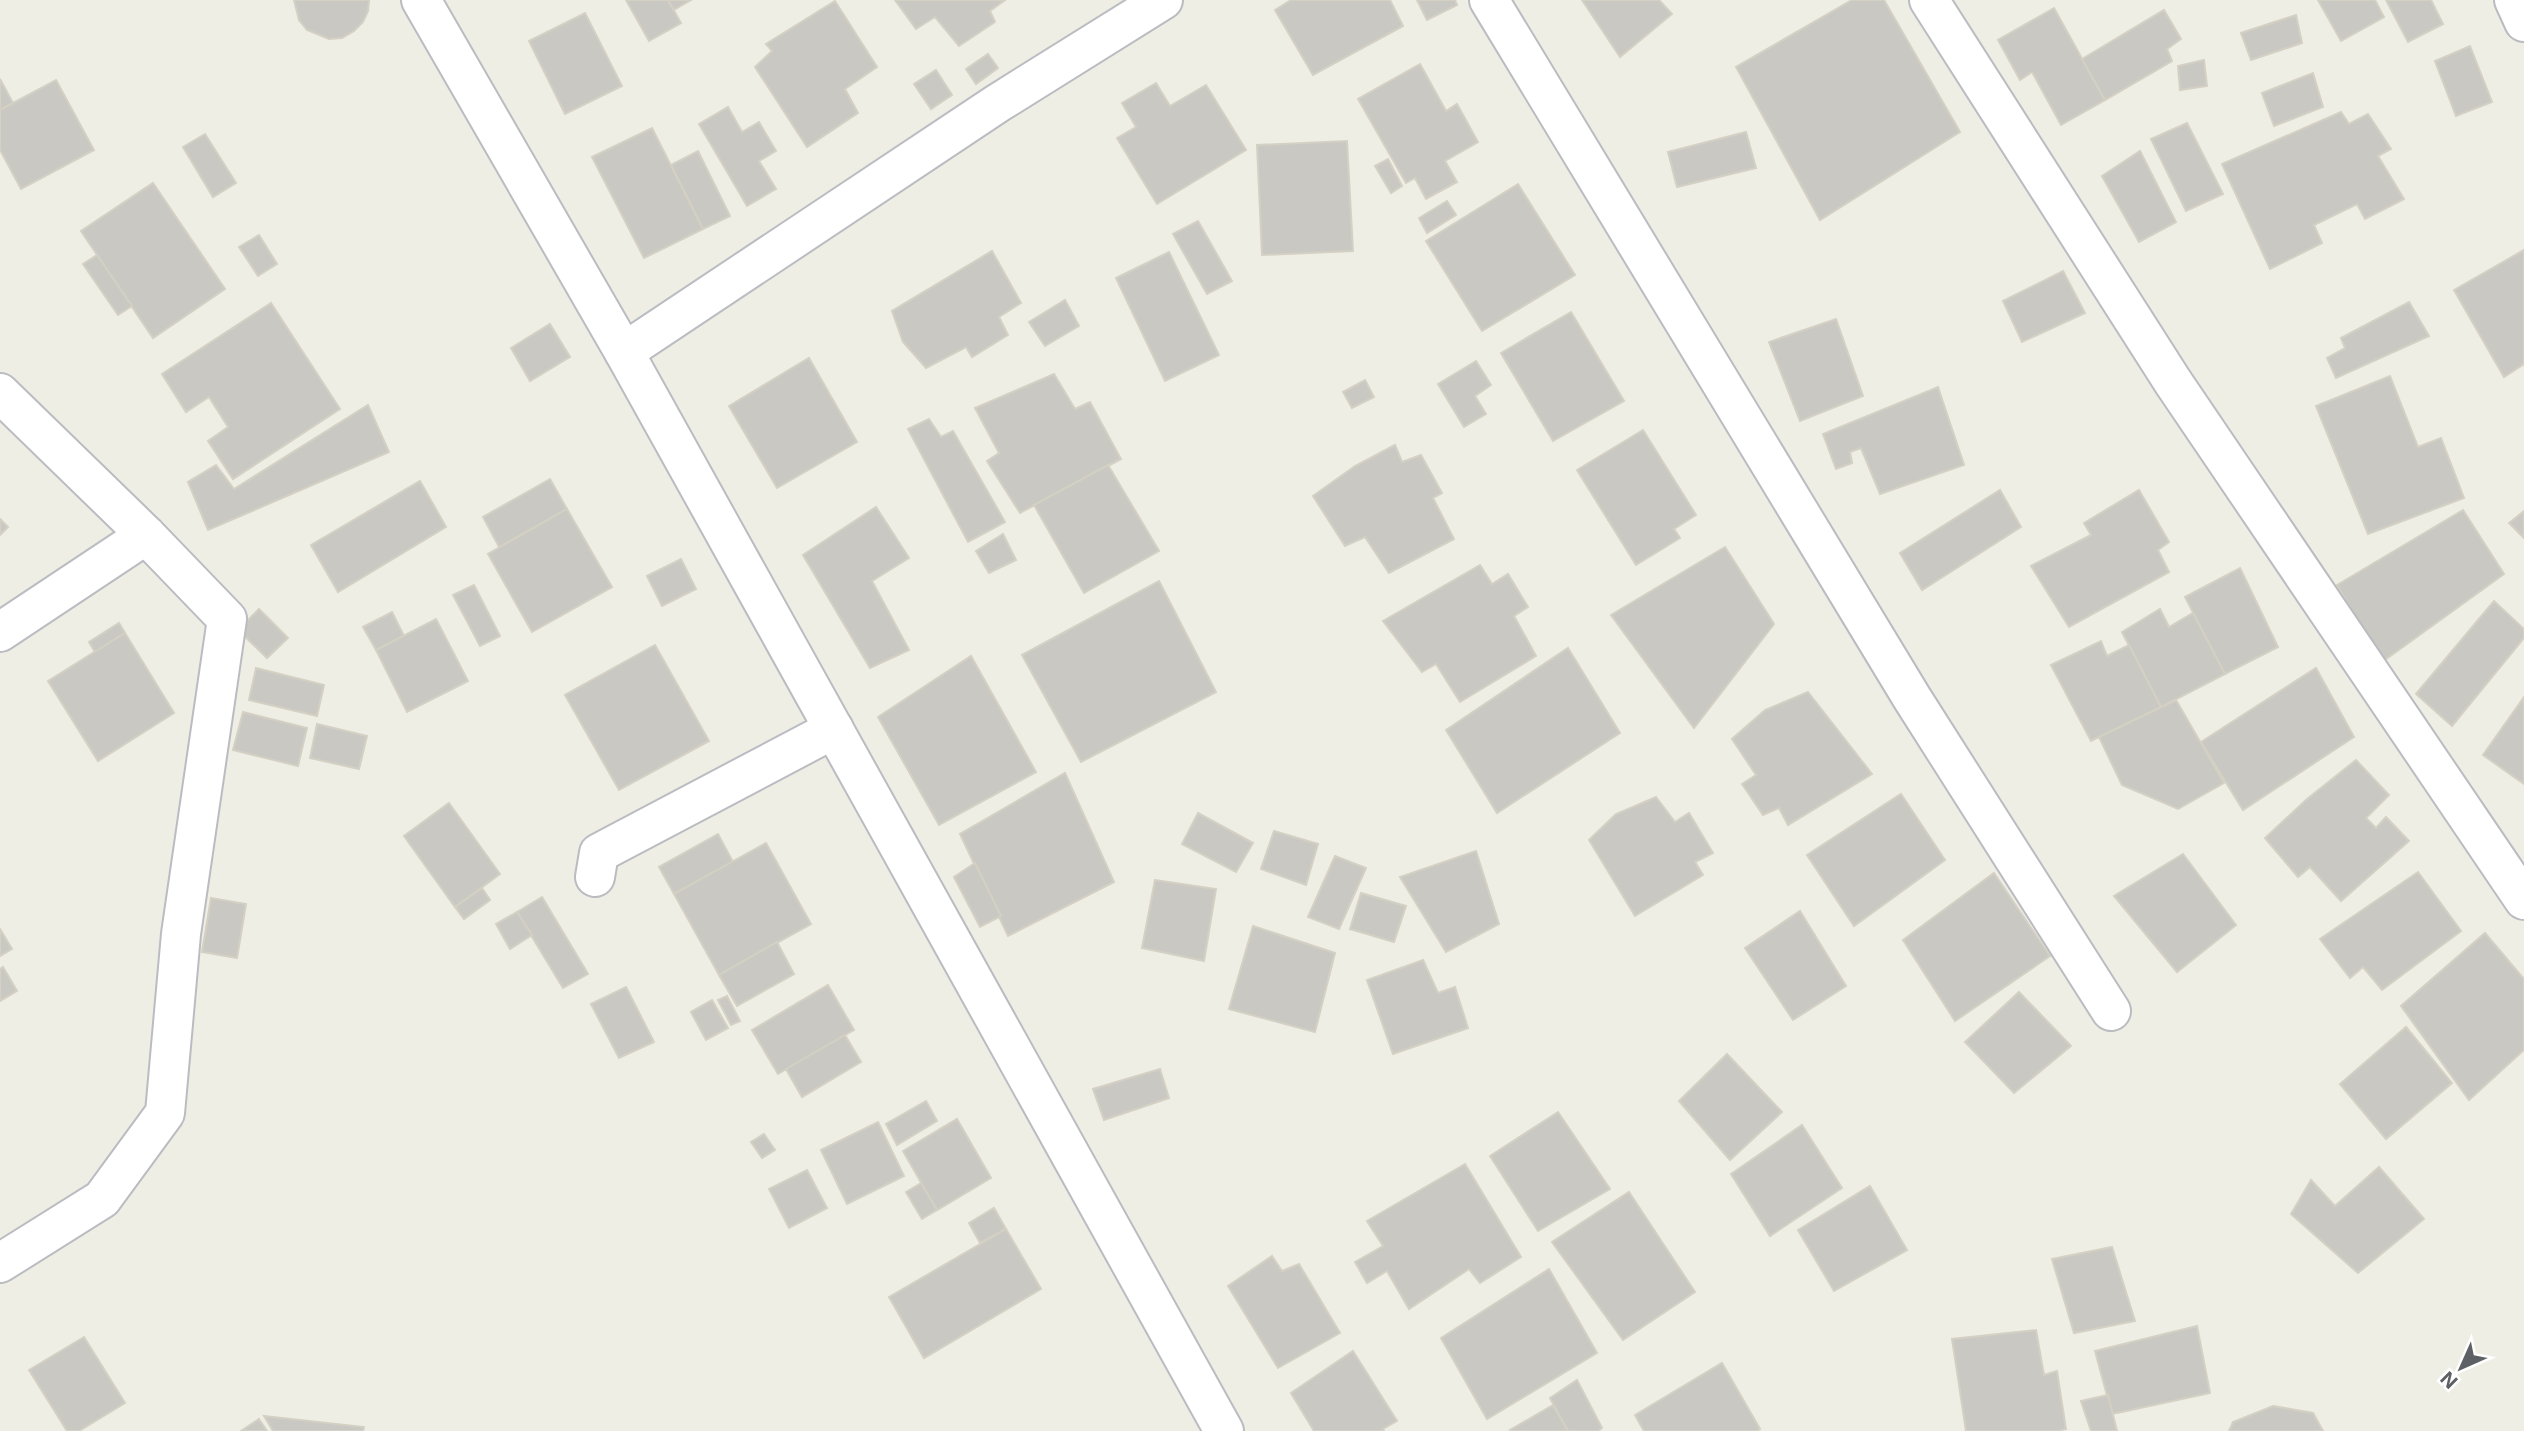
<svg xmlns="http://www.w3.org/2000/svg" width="2524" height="1431" font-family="Inter,sans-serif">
	<rect width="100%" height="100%" fill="#efeee5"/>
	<g fill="#cac8c2" stroke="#d4d0c4" stroke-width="2">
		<path d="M294 0H369L368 11 363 22 354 31 342 38 329 39 307 30 299 20Z"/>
		<path d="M626 0H668L681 23 649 41Z"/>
		<path d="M668 0H691L674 10Z"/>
		<path d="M895 0H1005L990 11 995 22 959 46 935 17 916 29Z"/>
		<path d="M1291 0H1390L1403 26 1313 75 1275 10Z"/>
		<path d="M1417 0H1455L1457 5 1427 20Z"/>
		<path d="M1582 0H1659L1672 14 1620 57Z"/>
		<path d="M1852 0H1884L1960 132 1820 220 1736 67Z"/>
		<path d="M2318 0H2375L2384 17 2341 41Z"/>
		<path d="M2386 0H2431L2443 24 2408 42Z"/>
		<path d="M835 1 877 67 845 89 858 113 807 147 755 67 772 51 766 44Z"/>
		<path d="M2054 8 2105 100 2061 125 2032 72 2020 80 1998 40Z"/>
		<path d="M2164 10 2181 39 2167 49 2172 61 2105 100 2082 59Z"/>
		<path d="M585 13 622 86 565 114 529 41Z"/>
		<path d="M2296 15 2302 43 2251 60 2241 33Z"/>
		<path d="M2470 46 2492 102 2456 116 2435 61Z"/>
		<path d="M988 54 998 68 976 84 966 69Z"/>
		<path d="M2204 60 2207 86 2180 90 2178 66Z"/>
		<path d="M1420 64 1446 111 1457 104 1478 142 1445 161 1457 182 1426 199 1415 178 1406 183 1358 99Z"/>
		<path d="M936 70 952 95 931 109 914 84Z"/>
		<path d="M2313 73 2323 107 2274 126 2262 93Z"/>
		<path d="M0 79 13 103 0 110Z"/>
		<path d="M56 80 94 150 21 189 0 150V110Z"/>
		<path d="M1156 83 1170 106 1206 85 1246 150 1157 204 1117 138 1136 127 1122 103Z"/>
		<path d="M728 107 742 132 759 122 776 151 759 161 776 189 747 206 699 124Z"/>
		<path d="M2341 112 2349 124 2368 114 2391 149 2378 156 2404 199 2365 219 2357 204 2314 225 2322 243 2270 269 2222 164Z"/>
		<path d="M2187 123 2223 194 2186 211 2151 139Z"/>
		<path d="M652 128 703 229 644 258 592 157Z"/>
		<path d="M1746 132 1756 168 1677 187 1668 152Z"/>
		<path d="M205 134 236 183 213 197 183 147Z"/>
		<path d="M1347 141 1353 251 1262 255 1257 145Z"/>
		<path d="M698 151 730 216 703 229 671 165Z"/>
		<path d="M2140 151 2176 222 2139 242 2102 176Z"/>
		<path d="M1388 159 1402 186 1391 193 1375 166Z"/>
		<path d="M153 183 225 289 153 338 81 231Z"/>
		<path d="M1518 184 1575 275 1482 331 1426 241Z"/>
		<path d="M1447 201 1456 215 1427 233 1419 218Z"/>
		<path d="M1198 221 1232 281 1207 294 1173 234Z"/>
		<path d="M259 235 277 264 258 276 239 247Z"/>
		<path d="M2524 250V364L2504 377 2454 290Z"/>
		<path d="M992 251 1021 303 999 317 1008 335 972 357 966 347 926 368 903 342 892 311Z"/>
		<path d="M1169 252 1219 355 1165 381 1116 278Z"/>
		<path d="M97 255 132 306 118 315 83 264Z"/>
		<path d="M2063 271 2085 313 2022 342 2003 301Z"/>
		<path d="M1065 300 1079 326 1045 346 1029 322Z"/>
		<path d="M2409 302 2429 336 2336 378 2327 358 2345 348 2341 338Z"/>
		<path d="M271 303 340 409 233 479 208 441 228 427 209 397 186 412 162 374Z"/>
		<path d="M1571 312 1624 401 1553 441 1501 353Z"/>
		<path d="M1836 319 1863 396 1800 421 1769 342Z"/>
		<path d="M550 324 570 357 530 381 511 348Z"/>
		<path d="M809 358 857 442 777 488 729 406Z"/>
		<path d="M1476 361 1491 385 1475 396 1486 414 1464 427 1438 384Z"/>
		<path d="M1054 374 1075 409 1090 402 1121 459 1020 513 987 461 999 453 975 408Z"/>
		<path d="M2390 376 2418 447 2441 438 2464 498 2368 534 2316 406Z"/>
		<path d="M1365 380 1374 397 1352 408 1343 392Z"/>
		<path d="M1938 387 1964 465 1880 494 1861 448 1850 452 1852 463 1836 469 1823 434Z"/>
		<path d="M368 405 389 452 208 530 188 482 216 465 234 489Z"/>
		<path d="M929 419 941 437 953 431 1005 522 968 542 908 429Z"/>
		<path d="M1643 430 1696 515 1674 529 1680 538 1636 565 1577 470Z"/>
		<path d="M1395 445 1402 462 1421 455 1442 493 1433 498 1454 539 1389 573 1365 537 1345 546 1313 496 1355 466Z"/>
		<path d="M1108 465 1159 551 1084 593 1034 505Z"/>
		<path d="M550 479 567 509 499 547 483 517Z"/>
		<path d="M420 481 446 527 338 592 311 545Z"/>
		<path d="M2000 490 2021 527 1922 590 1900 553Z"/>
		<path d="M2139 490 2169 542 2158 550 2169 572 2069 627 2031 566 2091 535 2084 523Z"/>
		<path d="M876 507 909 558 872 581 909 650 870 668 803 555Z"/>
		<path d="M567 509 612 587 532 632 488 554Z"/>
		<path d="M2463 510 2504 574 2382 662 2337 585Z"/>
		<path d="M2524 511V538L2509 523Z"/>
		<path d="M0 519 8 527 0 535Z"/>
		<path d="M1003 534 1016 560 989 573 976 551Z"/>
		<path d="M1725 547 1774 624 1694 728 1611 615Z"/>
		<path d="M681 559 696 589 662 606 647 576Z"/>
		<path d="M1480 565 1492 584 1508 574 1528 607 1514 616 1536 656 1460 702 1436 664 1422 672 1383 621Z"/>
		<path d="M2240 568 2278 647 2225 674 2185 597Z"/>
		<path d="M1159 581 1216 692 1081 762 1022 655Z"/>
		<path d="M474 585 500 636 480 646 453 595Z"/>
		<path d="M2494 601 2524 629V638L2452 726 2416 694Z"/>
		<path d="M259 609 288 638 267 658 238 630Z"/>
		<path d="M2160 609 2169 627 2193 613 2225 674 2161 707 2122 632Z"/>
		<path d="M392 612 404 636 376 650 363 627Z"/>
		<path d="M436 619 468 681 407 712 376 650Z"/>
		<path d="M119 623 125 633 95 652 89 642Z"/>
		<path d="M125 633 174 713 98 761 48 681Z"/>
		<path d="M2101 641 2107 656 2129 645 2161 707 2091 741 2051 665Z"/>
		<path d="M655 645 709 741 619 790 565 695Z"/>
		<path d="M1568 648 1620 733 1497 813 1446 730Z"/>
		<path d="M971 656 1036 772 939 825 878 717Z"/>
		<path d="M256 668 324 685 317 716 249 700Z"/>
		<path d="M2316 668 2354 737 2243 810 2201 742Z"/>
		<path d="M1808 692 1872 774 1788 825 1779 808 1763 815 1742 784 1756 775 1732 739 1765 710Z"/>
		<path d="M2524 697V784L2483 755Z"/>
		<path d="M2176 700 2224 783 2178 809 2122 785 2099 737Z"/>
		<path d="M243 712 307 728 298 766 233 750Z"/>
		<path d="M317 724 367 736 359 769 310 758Z"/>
		<path d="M2356 760 2389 795 2366 818 2376 828 2386 817 2409 841 2341 901 2310 867 2298 877 2265 838 2307 799Z"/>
		<path d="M1065 773 1114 882 1008 936 960 834Z"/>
		<path d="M1901 794 1945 860 1854 926 1807 855Z"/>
		<path d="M1656 797 1675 822 1689 813 1713 853 1695 862 1703 875 1635 916 1589 840 1616 814Z"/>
		<path d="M449 803 500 874 455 907 404 836Z"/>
		<path d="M1198 813 1253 843 1236 872 1182 844Z"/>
		<path d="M1274 831 1318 844 1306 885 1261 869Z"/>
		<path d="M718 834 733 862 674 894 659 867Z"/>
		<path d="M766 843 811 924 719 975 674 894Z"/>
		<path d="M1476 851 1499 924 1446 952 1400 877Z"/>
		<path d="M2183 854 2236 925 2177 972 2114 896Z"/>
		<path d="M1335 856 1366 868 1339 929 1308 917Z"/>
		<path d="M975 863 1001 916 980 927 954 877Z"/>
		<path d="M2418 872 2461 931 2382 990 2363 967 2350 978 2320 939Z"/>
		<path d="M1994 873 2050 956 1955 1021 1903 940Z"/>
		<path d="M1155 880 1216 889 1204 961 1142 948Z"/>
		<path d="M482 888 490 900 464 919 455 907Z"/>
		<path d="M1361 893 1406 906 1394 942 1350 929Z"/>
		<path d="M542 897 588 974 563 988 517 912Z"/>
		<path d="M211 898 246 904 237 958 202 952Z"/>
		<path d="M1800 911 1846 986 1793 1020 1745 948Z"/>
		<path d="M517 912 532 935 510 949 496 924Z"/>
		<path d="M1253 926 1335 953 1315 1032 1229 1009Z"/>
		<path d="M0 929 12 949 0 956Z"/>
		<path d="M2485 933 2524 979V1050L2469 1100 2401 1006Z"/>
		<path d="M777 942 794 974 737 1006 719 975Z"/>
		<path d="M1423 960 1438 993 1455 987 1468 1028 1393 1054 1367 980Z"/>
		<path d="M3 967 17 991 0 1001V969Z"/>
		<path d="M828 985 854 1030 778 1074 752 1030Z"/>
		<path d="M626 987 654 1042 619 1058 591 1004Z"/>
		<path d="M2019 992 2071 1046 2014 1093 1965 1042Z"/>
		<path d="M727 996 740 1021 731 1025 718 1000Z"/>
		<path d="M712 1000 728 1028 706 1040 691 1012Z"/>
		<path d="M2406 1027 2452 1083 2386 1139 2340 1084Z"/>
		<path d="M845 1035 861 1062 802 1097 786 1069Z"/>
		<path d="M1727 1054 1782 1112 1730 1160 1679 1101Z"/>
		<path d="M1160 1069 1169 1098 1104 1120 1093 1089Z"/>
		<path d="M926 1101 937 1121 897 1145 886 1124Z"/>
		<path d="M1558 1112 1610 1189 1538 1231 1490 1156Z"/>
		<path d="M957 1119 991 1178 937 1210 903 1151Z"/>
		<path d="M878 1122 904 1176 847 1204 821 1150Z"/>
		<path d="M1802 1125 1842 1188 1770 1236 1731 1174Z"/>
		<path d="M764 1134 775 1150 762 1158 751 1142Z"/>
		<path d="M1465 1164 1521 1257 1480 1283 1469 1269 1409 1309 1387 1271 1367 1283 1355 1262 1383 1246 1367 1221Z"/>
		<path d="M2379 1167 2424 1219 2358 1273 2291 1214 2311 1180 2335 1206Z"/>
		<path d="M807 1170 827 1208 789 1228 769 1189Z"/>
		<path d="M921 1183 937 1210 922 1219 906 1192Z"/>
		<path d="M1870 1186 1907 1250 1834 1291 1798 1230Z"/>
		<path d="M1629 1192 1695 1292 1623 1340 1552 1242Z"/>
		<path d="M994 1208 1006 1229 980 1243 969 1223Z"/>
		<path d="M1006 1229 1041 1289 924 1358 889 1297Z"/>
		<path d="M2112 1247 2135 1321 2074 1333 2052 1259Z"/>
		<path d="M1272 1256 1282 1271 1299 1264 1340 1333 1278 1368 1228 1286Z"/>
		<path d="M1549 1269 1597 1353 1487 1419 1441 1338Z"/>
		<path d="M2197 1326 2210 1393 2112 1414 2095 1351Z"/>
		<path d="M2036 1330 2044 1375 2057 1371 2066 1429 2057 1431H1966L1952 1339Z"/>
		<path d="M84 1337 125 1403 79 1431H67L29 1370Z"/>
		<path d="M1353 1351 1397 1421 1383 1429 1384 1431H1314L1291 1393Z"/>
		<path d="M1722 1363 1760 1429 1757 1431H1644L1635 1415Z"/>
		<path d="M1577 1380 1602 1428 1598 1431H1568L1550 1398Z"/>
		<path d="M2108 1395 2117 1431H2091L2081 1401Z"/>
		<path d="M1553 1405 1568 1431H1511L1510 1430Z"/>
		<path d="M2273 1406 2313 1413 2323 1431H2229L2233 1422Z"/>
		<path d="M264 1416 364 1427 363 1431H273Z"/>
		<path d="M259 1419 267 1431H241Z"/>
	</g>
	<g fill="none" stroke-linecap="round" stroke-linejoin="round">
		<defs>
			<g id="minor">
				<path d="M421 0 624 352 1224 1431"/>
				<path d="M1489 0 1912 698 2111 1011"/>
				<path d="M1929 0 2173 382 2524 900"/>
				<path d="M2514 0 2524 22"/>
				<path d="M624 352 998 103 1163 0"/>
				<path d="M0 393 146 535 227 619 181 934 165 1113 102 1199 0 1263"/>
				<path d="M0 632 146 535"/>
				<path d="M595 877 599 853 834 729"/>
			</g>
		</defs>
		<use href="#minor" stroke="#babcc1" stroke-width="42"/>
		<use href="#minor" stroke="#fff" stroke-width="38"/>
	</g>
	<g transform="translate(2461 1368) rotate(225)" stroke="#ffffff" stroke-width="5" paint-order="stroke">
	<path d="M0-5L12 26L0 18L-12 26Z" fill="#5d6065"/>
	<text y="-10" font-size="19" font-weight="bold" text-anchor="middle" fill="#5d6065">N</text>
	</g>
</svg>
